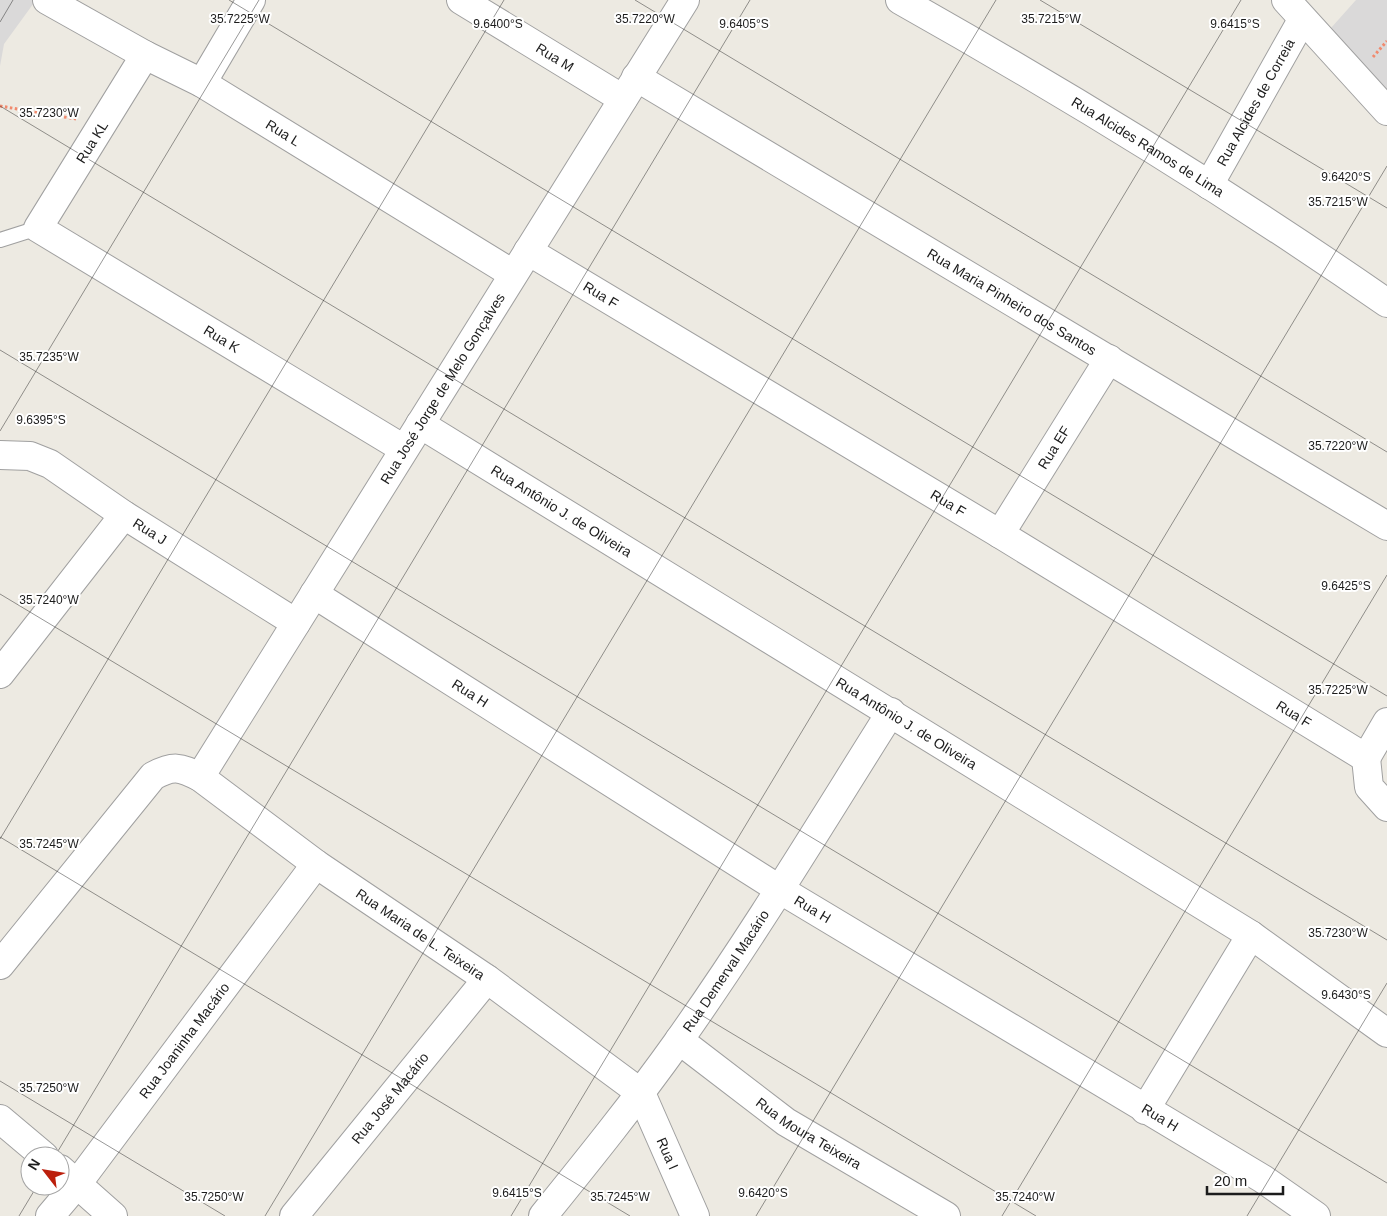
<svg xmlns="http://www.w3.org/2000/svg" width="1387" height="1216" font-family="Helvetica,sans-serif">
	<rect width="100%" height="100%" fill="#edeae2"/>
	<g fill="#dad9d9">
		<path d="M0 0H36L4 44 0 66Z"/>
		<path d="M1356 0H1387V125L1314 47Z"/>
	</g>
	<g fill="none" stroke-linecap="round" stroke-linejoin="round">
		<defs>
			<path id="lane" d="M0 240 38 228"/>
			<g id="street">
				<path id="s1" d="M47 0 145 55 202 83 513 274"/>
				<path id="s2" d="M461 0 623 99"/>
				<path id="s3" d="M900 0C1067 94 1230 194 1387 303"/>
				<path d="M1286 0 1387 111"/>
				<path id="s4" d="M145 55 38 228 404 449"/>
				<path id="s5" d="M636 77 1387 526"/>
				<path d="M202 83 251 0"/>
				<path id="s6" d="M1209 185 1302 20"/>
				<path id="s7" d="M528 251 1000 534 1366 758"/>
				<path id="s8" d="M420 424 1251 935 1387 1033"/>
				<path id="s9" d="M0 455 30 456 50 464 124 515 296 623"/>
				<path id="s10" d="M1000 534 1109 359"/>
				<path id="s11" d="M314 594 779 889 1263 1179 1316 1216"/>
				<path d="M0 674 124 515"/>
				<path d="M1366 758 1369 787 1387 807"/>
				<path d="M1366 758 1387 722"/>
				<path id="s12" d="M200 777 685 0"/>
				<path id="s13" d="M0 965 153 776C174 765 179 767 200 777L316 864 487 979 641 1093 695 1216"/>
				<path id="s14" d="M679 1040 786 1122 946 1216"/>
				<path d="M1145 1110 1251 935"/>
				<path d="M0 1119 44 1156"/>
				<path d="M60 1169 113 1216"/>
				<path id="s15" d="M50 1216 77 1184 316 864"/>
				<path id="s16" d="M294 1216 487 979"/>
				<path id="s17" d="M543 1216C589 1159 635 1102 677 1043 753 936 821 823 891 712"/>
			</g>
		</defs>
		<use href="#lane" stroke="#a0a0a0" stroke-width="16"/>
		<use href="#street" stroke="#a0a0a0" stroke-width="30"/>
		<g stroke="#f18a6e" stroke-width="3" stroke-dasharray="2.5 2.5" stroke-linecap="butt">
			<path d="M1373 57 1387 41"/>
			<path d="M0 106 76 119"/>
		</g>
		<use href="#lane" stroke="#fff" stroke-width="14"/>
		<use href="#street" stroke="#fff" stroke-width="28"/>
	</g>
	<path fill="none" stroke="#1c1c1c" stroke-width="1" stroke-opacity="0.45" d="M229 0 1387 696M635 0 1387 452M1040 0 1387 208M0 22 13 0M0 106 1387 940M0 350 1387 1183M0 431 259 0M0 594 1036 1216M0 837 630 1216M0 839 504 0M0 1081 225 1216M55 1156 750 0M19 1216 37 1186M265 1216 996 0M511 1216 1241 0M756 1216 1387 166M1002 1216 1387 575M1247 1216 1387 983"/>
	<g text-anchor="middle" dominant-baseline="central" stroke-width="4" stroke-linejoin="round" paint-order="stroke">
		<g font-size="14" fill="#1c1c1c" stroke="#fff">
			<text stroke="none"><textPath href="#s2" startOffset="110">Rua M</textPath></text>
			<text stroke="none"><textPath href="#s6" startOffset="95">Rua Alcides de Correia</textPath></text>
			<text stroke="none"><textPath href="#s1" startOffset="271">Rua L</textPath></text>
			<text transform="translate(92 142) rotate(-58)">Rua KL</text>
			<text stroke="none"><textPath href="#s3" startOffset="288">Rua Alcides Ramos de Lima</textPath></text>
			<text stroke="none"><textPath href="#s7" startOffset="85">Rua F</textPath></text>
			<text stroke="none"><textPath href="#s5" startOffset="438">Rua Maria Pinheiro dos Santos</textPath></text>
			<text stroke="none"><textPath href="#s4" startOffset="418">Rua K</textPath></text>
			<text stroke="none"><textPath href="#s12" startOffset="458">Rua José Jorge de Melo Gonçalves</textPath></text>
			<text stroke="none"><textPath href="#s10" startOffset="102">Rua EF</textPath></text>
			<text stroke="none"><textPath href="#s7" startOffset="490">Rua F</textPath></text>
			<text stroke="none"><textPath href="#s8" startOffset="166">Rua Antônio J. de Oliveira</textPath></text>
			<text stroke="none"><textPath href="#s9" startOffset="172">Rua J</textPath></text>
			<text stroke="none"><textPath href="#s11" startOffset="185">Rua H</textPath></text>
			<text stroke="none"><textPath href="#s7" startOffset="895">Rua F</textPath></text>
			<text stroke="none"><textPath href="#s8" startOffset="571">Rua Antônio J. de Oliveira</textPath></text>
			<text stroke="none"><textPath href="#s11" startOffset="590">Rua H</textPath></text>
			<text stroke="none"><textPath href="#s13" startOffset="564">Rua Maria de L. Teixeira</textPath></text>
			<text stroke="none"><textPath href="#s17" startOffset="306">Rua Demerval Macário</textPath></text>
			<text stroke="none"><textPath href="#s15" startOffset="221">Rua Joaninha Macário</textPath></text>
			<text stroke="none"><textPath href="#s16" startOffset="152">Rua José Macário</textPath></text>
			<text stroke="none"><textPath href="#s11" startOffset="995">Rua H</textPath></text>
			<text stroke="none"><textPath href="#s14" startOffset="160">Rua Moura Teixeira</textPath></text>
			<text stroke="none"><textPath href="#s13" startOffset="902">Rua I</textPath></text>
		</g>
	</g>
	<g font-size="12" text-anchor="middle" fill="#1c1c1c" stroke="#fff" stroke-width="4" stroke-linejoin="round" paint-order="stroke">
		<text x="240" y="23">35.7225°W</text>
		<text x="645" y="23">35.7220°W</text>
		<text x="1051" y="23">35.7215°W</text>
		<text x="498" y="28">9.6400°S</text>
		<text x="744" y="28">9.6405°S</text>
		<text x="1235" y="28">9.6415°S</text>
		<text x="49" y="117">35.7230°W</text>
		<text x="1346" y="181">9.6420°S</text>
		<text x="1338" y="206">35.7215°W</text>
		<text x="49" y="361">35.7235°W</text>
		<text x="41" y="424">9.6395°S</text>
		<text x="1338" y="450">35.7220°W</text>
		<text x="1346" y="590">9.6425°S</text>
		<text x="49" y="604">35.7240°W</text>
		<text x="1338" y="694">35.7225°W</text>
		<text x="49" y="848">35.7245°W</text>
		<text x="1338" y="937">35.7230°W</text>
		<text x="1346" y="999">9.6430°S</text>
		<text x="49" y="1092">35.7250°W</text>
		<text x="517" y="1197">9.6415°S</text>
		<text x="763" y="1197">9.6420°S</text>
		<text x="214" y="1201">35.7250°W</text>
		<text x="620" y="1201">35.7245°W</text>
		<text x="1025" y="1201">35.7240°W</text>
	</g>
	<g transform="translate(45 1171) rotate(301)"><circle r="24" fill="#ffffff" stroke="#a4a4a4"/>
	<path d="M0-4L9 19L0 12L-9 19Z" fill="#bc1f0c"/>
	<text y="-8" font-size="14" font-weight="bold" text-anchor="middle" fill="#1c1c1c">N</text>
	</g>
	<path d="M1207 1186v8h76v-8" fill="none" stroke="#1c1c1c" stroke-width="2.5"/>
	<text x="1214" y="1186" font-size="15" fill="#1c1c1c" stroke="#ffffff" stroke-width="4" paint-order="stroke">20 m</text>
</svg>
